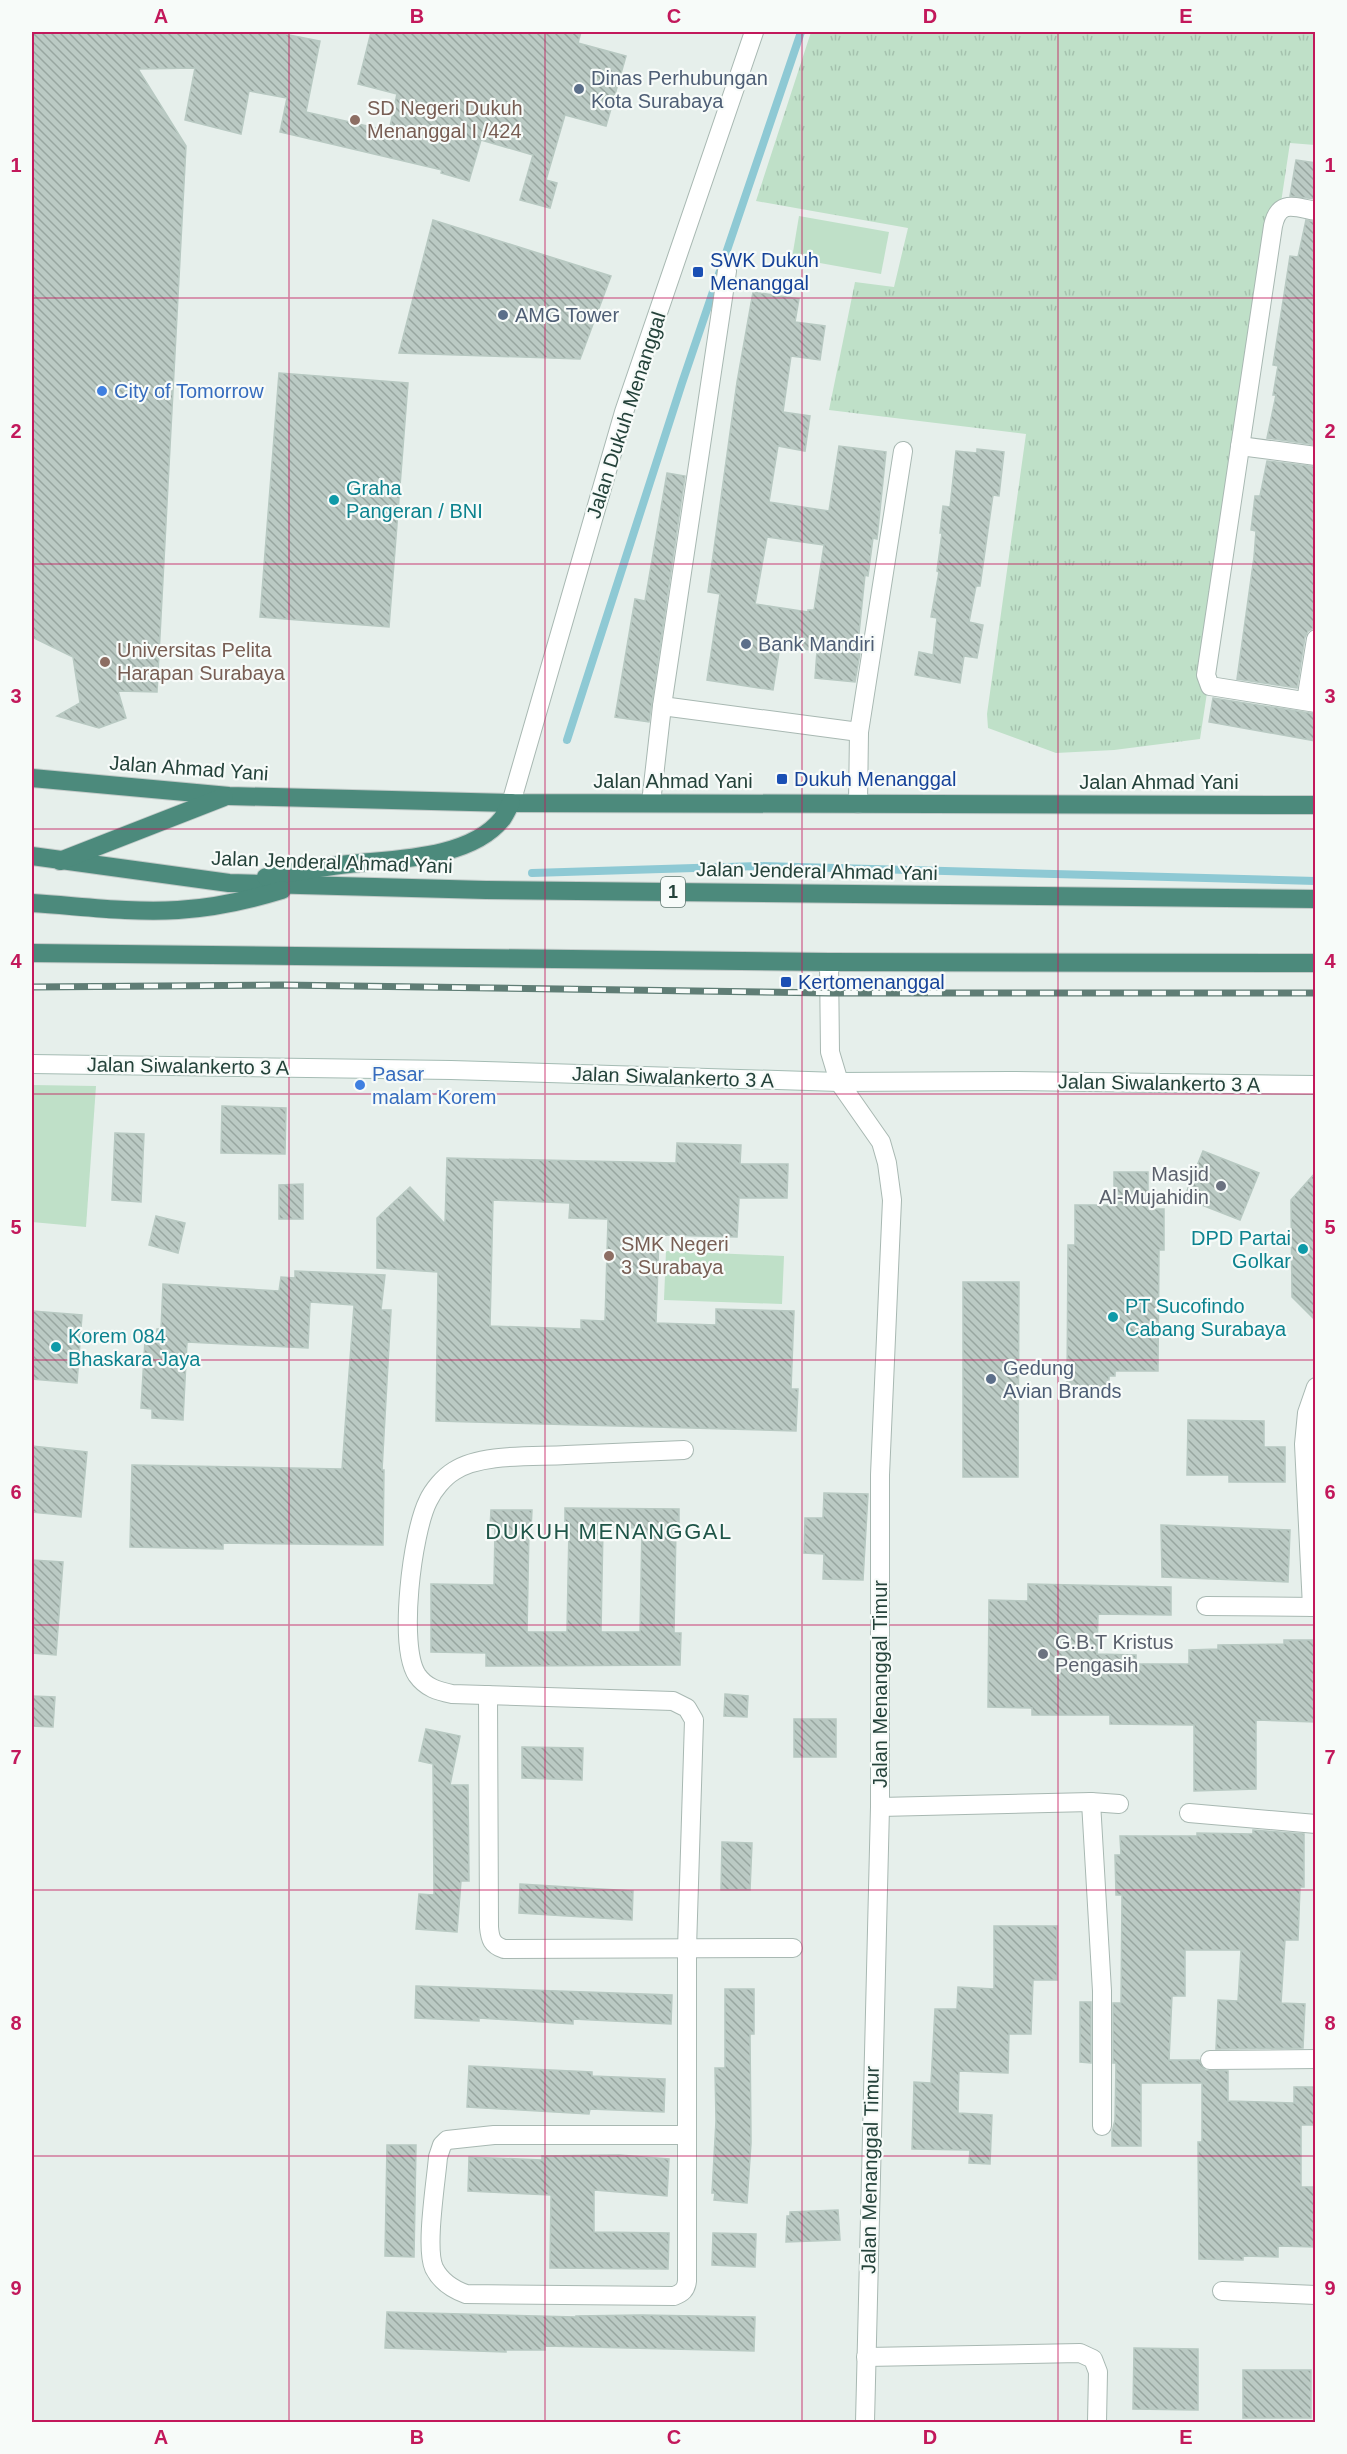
<svg xmlns="http://www.w3.org/2000/svg" width="1347" height="2454" font-family="Helvetica,sans-serif">
	<defs>
		<pattern id="grass-tufts" width="24" height="20" patternUnits="userSpaceOnUse" patternTransform="scale(1.5)"><rect width="24" height="20" fill="#bfe0c8"/><path d="M3 7l-1-3M5 7V3M7 7l1-3M15 17l-1-3M17 17v-4M19 17l1-3" fill="none" stroke="#a4c1ad"/></pattern>
		<pattern id="building-back-hatch" width="6" height="6" patternUnits="userSpaceOnUse" patternTransform="scale(1.5)"><rect width="6" height="6" fill="#bbcac4"/><path d="M-1 5l2 2M0 0l6 6M5-1l2 2" fill="none" stroke="#98a6a0"/></pattern>
	</defs>
	<rect width="100%" height="100%" fill="#e6efeb"/>
	<path fill="url(#grass-tufts)" d="M811 32H1315V145L1290 143 1200 739 1114 750 1056 753 988 728 987 714 1026 434 829 410 855 282 894 287 908 228 756 201Z"/>
	<g fill="#bfe0c8">
		<path d="M799 216 889 232 881 274 792 258Z"/>
		<path d="M32 1085 96 1086 86 1227 32 1222Z"/>
		<path d="M666 1251 784 1256 782 1304 664 1300Z"/>
	</g>
	<g fill="none" stroke-linecap="round" stroke-linejoin="round">
		<g stroke="#8ec9d4" stroke-width="8">
			<path d="M567 740 682 383 801 32"/>
			<path d="M532 873 759 866 1316 881"/>
		</g>
	</g>
	<g fill="url(#building-back-hatch)" stroke="#b8c9c2" stroke-width="1.5" fill-rule="evenodd">
		<path d="M32 32H274L320 41 306 112 389 131 397 94 358 84 371 32H581L578 43 626 56 606 126 565 115 546 180 557 183 550 208 520 200 533 155 481 140 469 181 441 173 442 170 280 132 287 98 249 91 241 134 185 120 195 68 138 69 186 146 157 692 118 691 126 718 99 728 57 716 80 703 73 657 32 637Z"/>
		<path d="M1296 160 1316 163V199L1290 196Z"/>
		<path d="M433 220 611 276 580 359 399 353Z"/>
		<path d="M1306 220 1316 222V445L1267 438 1276 395H1273L1278 366 1273 365 1290 256 1298 257Z"/>
		<path d="M753 292 799 299 795 322 825 326 820 360 791 356 783 412 810 416 805 451 778 446 769 502 829 511 839 446 886 452 877 539 873 538 868 576 865 575 857 653H860L855 682 815 678 817 651 780 646 773 690 707 680 720 594 708 592 737 382ZM767 537 824 545 814 610H808V612L755 604Z"/>
		<path d="M279 373 408 383 389 627 260 617Z"/>
		<path d="M977 449 1004 452 999 496 993 495 980 586H976L969 622 983 625 977 658 964 656 960 683 915 675 919 652 933 655 937 618 931 617 939 572 937 571 942 533H940L943 506 950 507 956 451 977 453Z"/>
		<path d="M1267 461 1316 467V615L1313 628 1308 631 1305 637 1297 688 1237 679 1254 557 1256 531 1251 530 1255 496H1260Z"/>
		<path d="M667 473 685 476 649 722 615 717 635 599 645 601Z"/>
		<path d="M1213 698 1316 714V741L1209 722Z"/>
		<path d="M222 1106 286 1108 285 1154 221 1153Z"/>
		<path d="M115 1133 144 1134 141 1202 112 1200Z"/>
		<path d="M677 1143 741 1145 740 1164H788L787 1198H739L737 1237 659 1235 656 1323 716 1325V1309L794 1311 791 1389H798L796 1431 436 1421 438 1272 377 1268V1218L410 1187 445 1224 447 1158 676 1163ZM493 1200 570 1203 569 1218 608 1219 605 1321 581 1320V1329L490 1326Z"/>
		<path d="M1203 1151 1259 1173 1240 1220 1184 1198Z"/>
		<path d="M1114 1172H1148V1209H1164V1250H1159L1158 1371H1115V1376H1109V1389H1067L1068 1245H1075V1205H1114Z"/>
		<path d="M1316 1172V1321L1292 1297 1291 1200Z"/>
		<path d="M303 1184V1219H279V1185Z"/>
		<path d="M156 1216 185 1223 178 1253 149 1245Z"/>
		<path d="M295 1271 385 1275 381 1310H391L382 1470H384L383 1545 223 1543V1549L130 1547 132 1465 342 1469 354 1305 310 1302 308 1348 187 1342 183 1420 152 1418V1409L141 1408 145 1340H156L157 1329H161L163 1284 279 1291 281 1277 295 1278Z"/>
		<path d="M963 1282H1019L1018 1477H963Z"/>
		<path d="M32 1311 82 1315 77 1383 32 1379Z"/>
		<path d="M1188 1420 1264 1421V1447H1285V1482H1229V1475H1187Z"/>
		<path d="M32 1446 87 1452 81 1517 32 1512Z"/>
		<path d="M824 1493 868 1494 863 1580 823 1579 824 1554 804 1553 805 1518H823Z"/>
		<path d="M565 1508 679 1509V1528H676L674 1633H681L680 1665 486 1666V1653L431 1652V1584L494 1585 495 1528H490L491 1510H532L531 1529H529L527 1632H567L569 1527 565 1526ZM603 1527 642 1528 640 1632H601Z"/>
		<path d="M1161 1525 1290 1530 1288 1582 1162 1577Z"/>
		<path d="M32 1560 63 1562 56 1655 32 1653Z"/>
		<path d="M1028 1584 1171 1587V1615L1098 1614 1097 1654 1136 1655V1664H1189V1650L1218 1649V1645L1284 1644V1640H1316V1722L1256 1720V1789L1194 1791V1725L1110 1724V1715H1032V1708L988 1707 989 1600 1028 1601Z"/>
		<path d="M725 1694 748 1696 747 1717 724 1716Z"/>
		<path d="M32 1696 55 1697 53 1727 32 1726Z"/>
		<rect x="794" y="1719" width="42" height="38"/>
		<path d="M426 1729 460 1736 450 1785H468L469 1881H461L457 1932 416 1929 419 1894 434 1895 433 1764 419 1761Z"/>
		<path d="M522 1747 583 1748 582 1780 522 1778Z"/>
		<path d="M1253 1830 1304 1834V1887H1300L1298 1940H1285L1281 2003 1305 2004 1303 2048 1216 2049 1218 2000 1238 2001 1241 1950H1185V1996H1172L1169 2060H1199L1205 2070 1228 2071V2101L1294 2103V2087H1314V2125H1301V2187H1316V2247L1278 2246V2257L1243 2256V2260L1199 2259 1198 2142H1202V2083H1141V2146H1112V2132L1115 2120 1116 2063H1113V2003H1121L1122 1895H1116L1115 1855H1121L1120 1836H1197V1833L1253 1834Z"/>
		<path d="M722 1842 752 1843 750 1890H721Z"/>
		<path d="M520 1884 633 1891 632 1920 519 1913Z"/>
		<path d="M994 1926H1057V1980H1033L1031 2034H1009L1008 2073 959 2071 958 2113 992 2115 990 2164 969 2163 970 2150 912 2149 914 2082 931 2083 935 2009H957L958 1987 994 1989Z"/>
		<path d="M416 1986 672 1995 671 2024 573 2019V2024L479 2018V2021L415 2018Z"/>
		<path d="M725 1989H754V2034H750L751 2143 747 2203 714 2200 715 2193H712L716 2121 715 2068H725Z"/>
		<path d="M1080 2002H1091V2063L1080 2062Z"/>
		<path d="M469 2066 592 2072V2076L665 2079 664 2112 590 2109 589 2114 467 2107Z"/>
		<path d="M387 2145H416L414 2257 385 2256Z"/>
		<path d="M619 2155 669 2159 667 2196 594 2190V2232L669 2233 668 2269 550 2268 551 2195 468 2191 469 2157 542 2160V2156Z"/>
		<path d="M838 2210 840 2240 786 2242 787 2216H790V2212Z"/>
		<path d="M713 2233 756 2234 755 2267 712 2265Z"/>
		<path d="M387 2312 576 2317V2316L641 2315 755 2317 754 2351 545 2346V2350H506V2352L385 2348Z"/>
		<path d="M1134 2348 1198 2349V2410L1133 2409Z"/>
		<rect x="1243" y="2370" width="68" height="48"/>
	</g>
	<g fill="none" stroke-linecap="round" stroke-linejoin="round">
		<defs>
			<g id="minor">
				<path d="M1316 211C1294 207 1279 199 1273 226L1206 675 1210 686 1316 703"/>
				<path d="M1240 446 1316 456"/>
				<path d="M1306 701 1316 639"/>
				<path d="M662 706 859 732 903 451"/>
				<path d="M511 803 624 412 754 32"/>
				<path d="M651 803 662 706 727 271"/>
				<path d="M858 804 859 732"/>
				<path d="M829 962 830 1052 839 1082 881 1142 887 1163 892 1200 880 1475V1807L865 2422"/>
				<path d="M684 1450C645 1452 605 1453 566 1455 535 1457 481 1453 454 1471 444 1477 433 1490 428 1501 412 1533 398 1646 417 1675 426 1688 438 1691 452 1694L673 1701 687 1708 694 1720 687 1949V2281C686 2290 682 2293 674 2296L466 2294C452 2289 441 2282 434 2268 425 2248 436 2182 438 2157L442 2145 447 2140 494 2135H687"/>
				<path d="M1206 1606 1316 1607"/>
				<path d="M1312 1607 1304 1444 1307 1413 1316 1387"/>
				<path d="M488 1695 489 1927C490 1939 492 1945 504 1949L793 1948"/>
				<path d="M1091 1802 1102 1991V2126"/>
				<path d="M880 1807 1091 1802 1119 1804"/>
				<path d="M1189 1813 1316 1824"/>
				<path d="M1210 2060 1316 2059"/>
				<path d="M1222 2291 1316 2295"/>
				<path d="M866 2357 1080 2353 1093 2359 1098 2372 1097 2422"/>
			</g>
			<path id="secondary" d="M32 1064 451 1070 839 1082 1010 1081 1316 1085"/>
			<g id="trunk">
				<path d="M32 778 229 796 511 803 1316 805"/>
				<path d="M32 856 229 883 486 890 1316 899"/>
				<path d="M60 861 224 797"/>
				<path d="M266 877C294 872 321 867 349 864 395 859 470 859 502 819 505 815 508 808 511 803"/>
				<path d="M32 903C80 906 130 913 178 910 213 908 249 900 282 890"/>
				<path d="M32 953 829 962 1316 963"/>
			</g>
		</defs>
		<use href="#minor" stroke="#a8b8b2" stroke-width="20"/>
		<use href="#secondary" stroke="#a4bbb3" stroke-width="20"/>
		<use href="#trunk" stroke="#c2cac8" stroke-width="20"/>
		<use href="#minor" stroke="#fff" stroke-width="18"/>
		<use href="#secondary" stroke="#fff" stroke-width="18"/>
		<use href="#trunk" stroke="#4c8a7c" stroke-width="18"/>
		<defs>
			<path id="rail" d="M32 987 283 985 829 993H1316"/>
		</defs>
		<use href="#rail" stroke="#5f7d75" stroke-width="7"/>
		<use href="#rail" stroke="#f7fbf9" stroke-width="4.5" stroke-dasharray="14" stroke-linecap="butt"/>
	</g>
	<path fill="none" stroke="#c2185b" stroke-width="1.5" stroke-opacity="0.55" d="M289 32V2422M545 32V2422M802 32V2422M1058 32V2422M32 298H1316M32 564H1316M32 829H1316M32 1094H1316M32 1360H1316M32 1625H1316M32 1890H1316M32 2156H1316"/>
	<g fill="#5c6f8a" stroke="#f7fbf9" stroke-width="2">
		<circle cx="579" cy="89" r="6"/>
		<circle cx="503" cy="315" r="6"/>
		<circle cx="746" cy="644" r="6"/>
		<circle cx="991" cy="1379" r="6"/>
	</g>
	<g fill="#8d6e63" stroke="#f7fbf9" stroke-width="2">
		<circle cx="355" cy="120" r="6"/>
		<circle cx="105" cy="662" r="6"/>
		<circle cx="609" cy="1256" r="6"/>
	</g>
	<g fill="#1a4fb4" stroke="#f7fbf9" stroke-width="2">
		<rect x="692" y="266" width="12" height="12" rx="3"/>
		<rect x="776" y="773" width="12" height="12" rx="3"/>
		<rect x="780" y="976" width="12" height="12" rx="3"/>
	</g>
	<g fill="#3f7fe0" stroke="#f7fbf9" stroke-width="2">
		<circle cx="102" cy="391" r="6"/>
		<circle cx="360" cy="1085" r="6"/>
	</g>
	<g fill="#0f9aa8" stroke="#f7fbf9" stroke-width="2">
		<circle cx="334" cy="500" r="6"/>
		<circle cx="1303" cy="1249" r="6"/>
		<circle cx="1113" cy="1317" r="6"/>
		<circle cx="56" cy="1347" r="6"/>
	</g>
	<g fill="#6b7280" stroke="#f7fbf9" stroke-width="2">
		<circle cx="1221" cy="1186" r="6"/>
		<circle cx="1043" cy="1654" r="6"/>
	</g>
	<g text-anchor="middle" dominant-baseline="central" stroke-width="4.5" stroke-linejoin="round" paint-order="stroke">
		<rect fill="#f7fbf9" stroke="#637a73" stroke-width="1.5" x="661" y="877" width="24" height="30" rx="4.5"/>
		<g font-size="18" font-weight="bold" fill="#24423a">
			<text x="673" y="892">1</text>
		</g>
		<g font-size="20" fill="#4e5e75" stroke="#f7fbf9" text-anchor="start">
			<text x="591" y="78">Dinas Perhubungan<tspan x="591" dy="23">Kota Surabaya</tspan></text>
			<text x="515" y="315">AMG Tower</text>
			<text x="758" y="644">Bank Mandiri</text>
			<text x="1003" y="1368">Gedung<tspan x="1003" dy="23">Avian Brands</tspan></text>
		</g>
		<g font-size="20" fill="#785e54" stroke="#f7fbf9" text-anchor="start">
			<text x="367" y="108">SD Negeri Dukuh<tspan x="367" dy="23">Menanggal I /424</tspan></text>
			<text x="117" y="650">Universitas Pelita<tspan x="117" dy="23">Harapan Surabaya</tspan></text>
			<text x="621" y="1244">SMK Negeri<tspan x="621" dy="23">3 Surabaya</tspan></text>
		</g>
		<g font-size="20" fill="#164399" stroke="#f7fbf9" text-anchor="start">
			<text x="710" y="260">SWK Dukuh<tspan x="710" dy="23">Menanggal</tspan></text>
			<text x="794" y="779">Dukuh Menanggal</text>
			<text x="798" y="982">Kertomenanggal</text>
		</g>
		<g font-size="20" fill="#366cbe" stroke="#f7fbf9" text-anchor="start">
			<text x="114" y="391">City of Tomorrow</text>
			<text x="372" y="1074">Pasar<tspan x="372" dy="23">malam Korem</tspan></text>
		</g>
		<g font-size="20" fill="#24423a" stroke="#f7fbf9">
			<text transform="translate(626 415) rotate(-72)">Jalan Dukuh Menanggal</text>
			<text transform="translate(189 768) rotate(4)">Jalan Ahmad Yani</text>
			<text x="673" y="781">Jalan Ahmad Yani</text>
			<text x="1159" y="782">Jalan Ahmad Yani</text>
			<text transform="translate(332 862) rotate(2)">Jalan Jenderal Ahmad Yani</text>
			<text transform="translate(817 871) rotate(1)">Jalan Jenderal Ahmad Yani</text>
			<text transform="translate(188 1066) rotate(1)">Jalan Siwalankerto 3 A</text>
			<text transform="translate(673 1077) rotate(2)">Jalan Siwalankerto 3 A</text>
			<text transform="translate(1159 1083) rotate(1)">Jalan Siwalankerto 3 A</text>
			<text transform="translate(880 1684) rotate(-90)">Jalan Menanggal Timur</text>
			<text transform="translate(870 2170) rotate(-89)">Jalan Menanggal Timur</text>
		</g>
		<g font-size="20" fill="#0d838f" stroke="#f7fbf9" text-anchor="start">
			<text x="346" y="488">Graha<tspan x="346" dy="23">Pangeran / BNI</tspan></text>
			<text x="1291" y="1238" text-anchor="end">DPD Partai<tspan x="1291" dy="23">Golkar</tspan></text>
			<text x="1125" y="1306">PT Sucofindo<tspan x="1125" dy="23">Cabang Surabaya</tspan></text>
			<text x="68" y="1336">Korem 084<tspan x="68" dy="23">Bhaskara Jaya</tspan></text>
		</g>
		<g font-size="20" fill="#5b616d" stroke="#f7fbf9" text-anchor="end">
			<text x="1209" y="1174">Masjid<tspan x="1209" dy="23">Al-Mujahidin</tspan></text>
			<text x="1055" y="1642" text-anchor="start">G.B.T Kristus<tspan x="1055" dy="23">Pengasih</tspan></text>
		</g>
		<g font-size="22" letter-spacing="1.5" fill="#1f5548" stroke="#f7fbf9">
			<text x="609" y="1531">DUKUH MENANGGAL</text>
		</g>
	</g>
	<rect width="1347" height="2454" fill="none" stroke="#f7fbf9" stroke-width="66"/>
	<rect x="33" y="33" width="1281" height="2388" fill="none" stroke="#c2185b" stroke-width="2"/>
	<g font-size="20" text-anchor="middle" font-weight="bold" fill="#c2185b">
		<text x="161" y="23">A</text>
		<text x="417" y="23">B</text>
		<text x="674" y="23">C</text>
		<text x="930" y="23">D</text>
		<text x="1186" y="23">E</text>
		<text x="16" y="172">1</text>
		<text x="1330" y="172">1</text>
		<text x="16" y="438">2</text>
		<text x="1330" y="438">2</text>
		<text x="16" y="703">3</text>
		<text x="1330" y="703">3</text>
		<text x="16" y="968">4</text>
		<text x="1330" y="968">4</text>
		<text x="16" y="1234">5</text>
		<text x="1330" y="1234">5</text>
		<text x="16" y="1499">6</text>
		<text x="1330" y="1499">6</text>
		<text x="16" y="1764">7</text>
		<text x="1330" y="1764">7</text>
		<text x="16" y="2030">8</text>
		<text x="1330" y="2030">8</text>
		<text x="16" y="2295">9</text>
		<text x="1330" y="2295">9</text>
		<text x="161" y="2444">A</text>
		<text x="417" y="2444">B</text>
		<text x="674" y="2444">C</text>
		<text x="930" y="2444">D</text>
		<text x="1186" y="2444">E</text>
	</g>
</svg>
